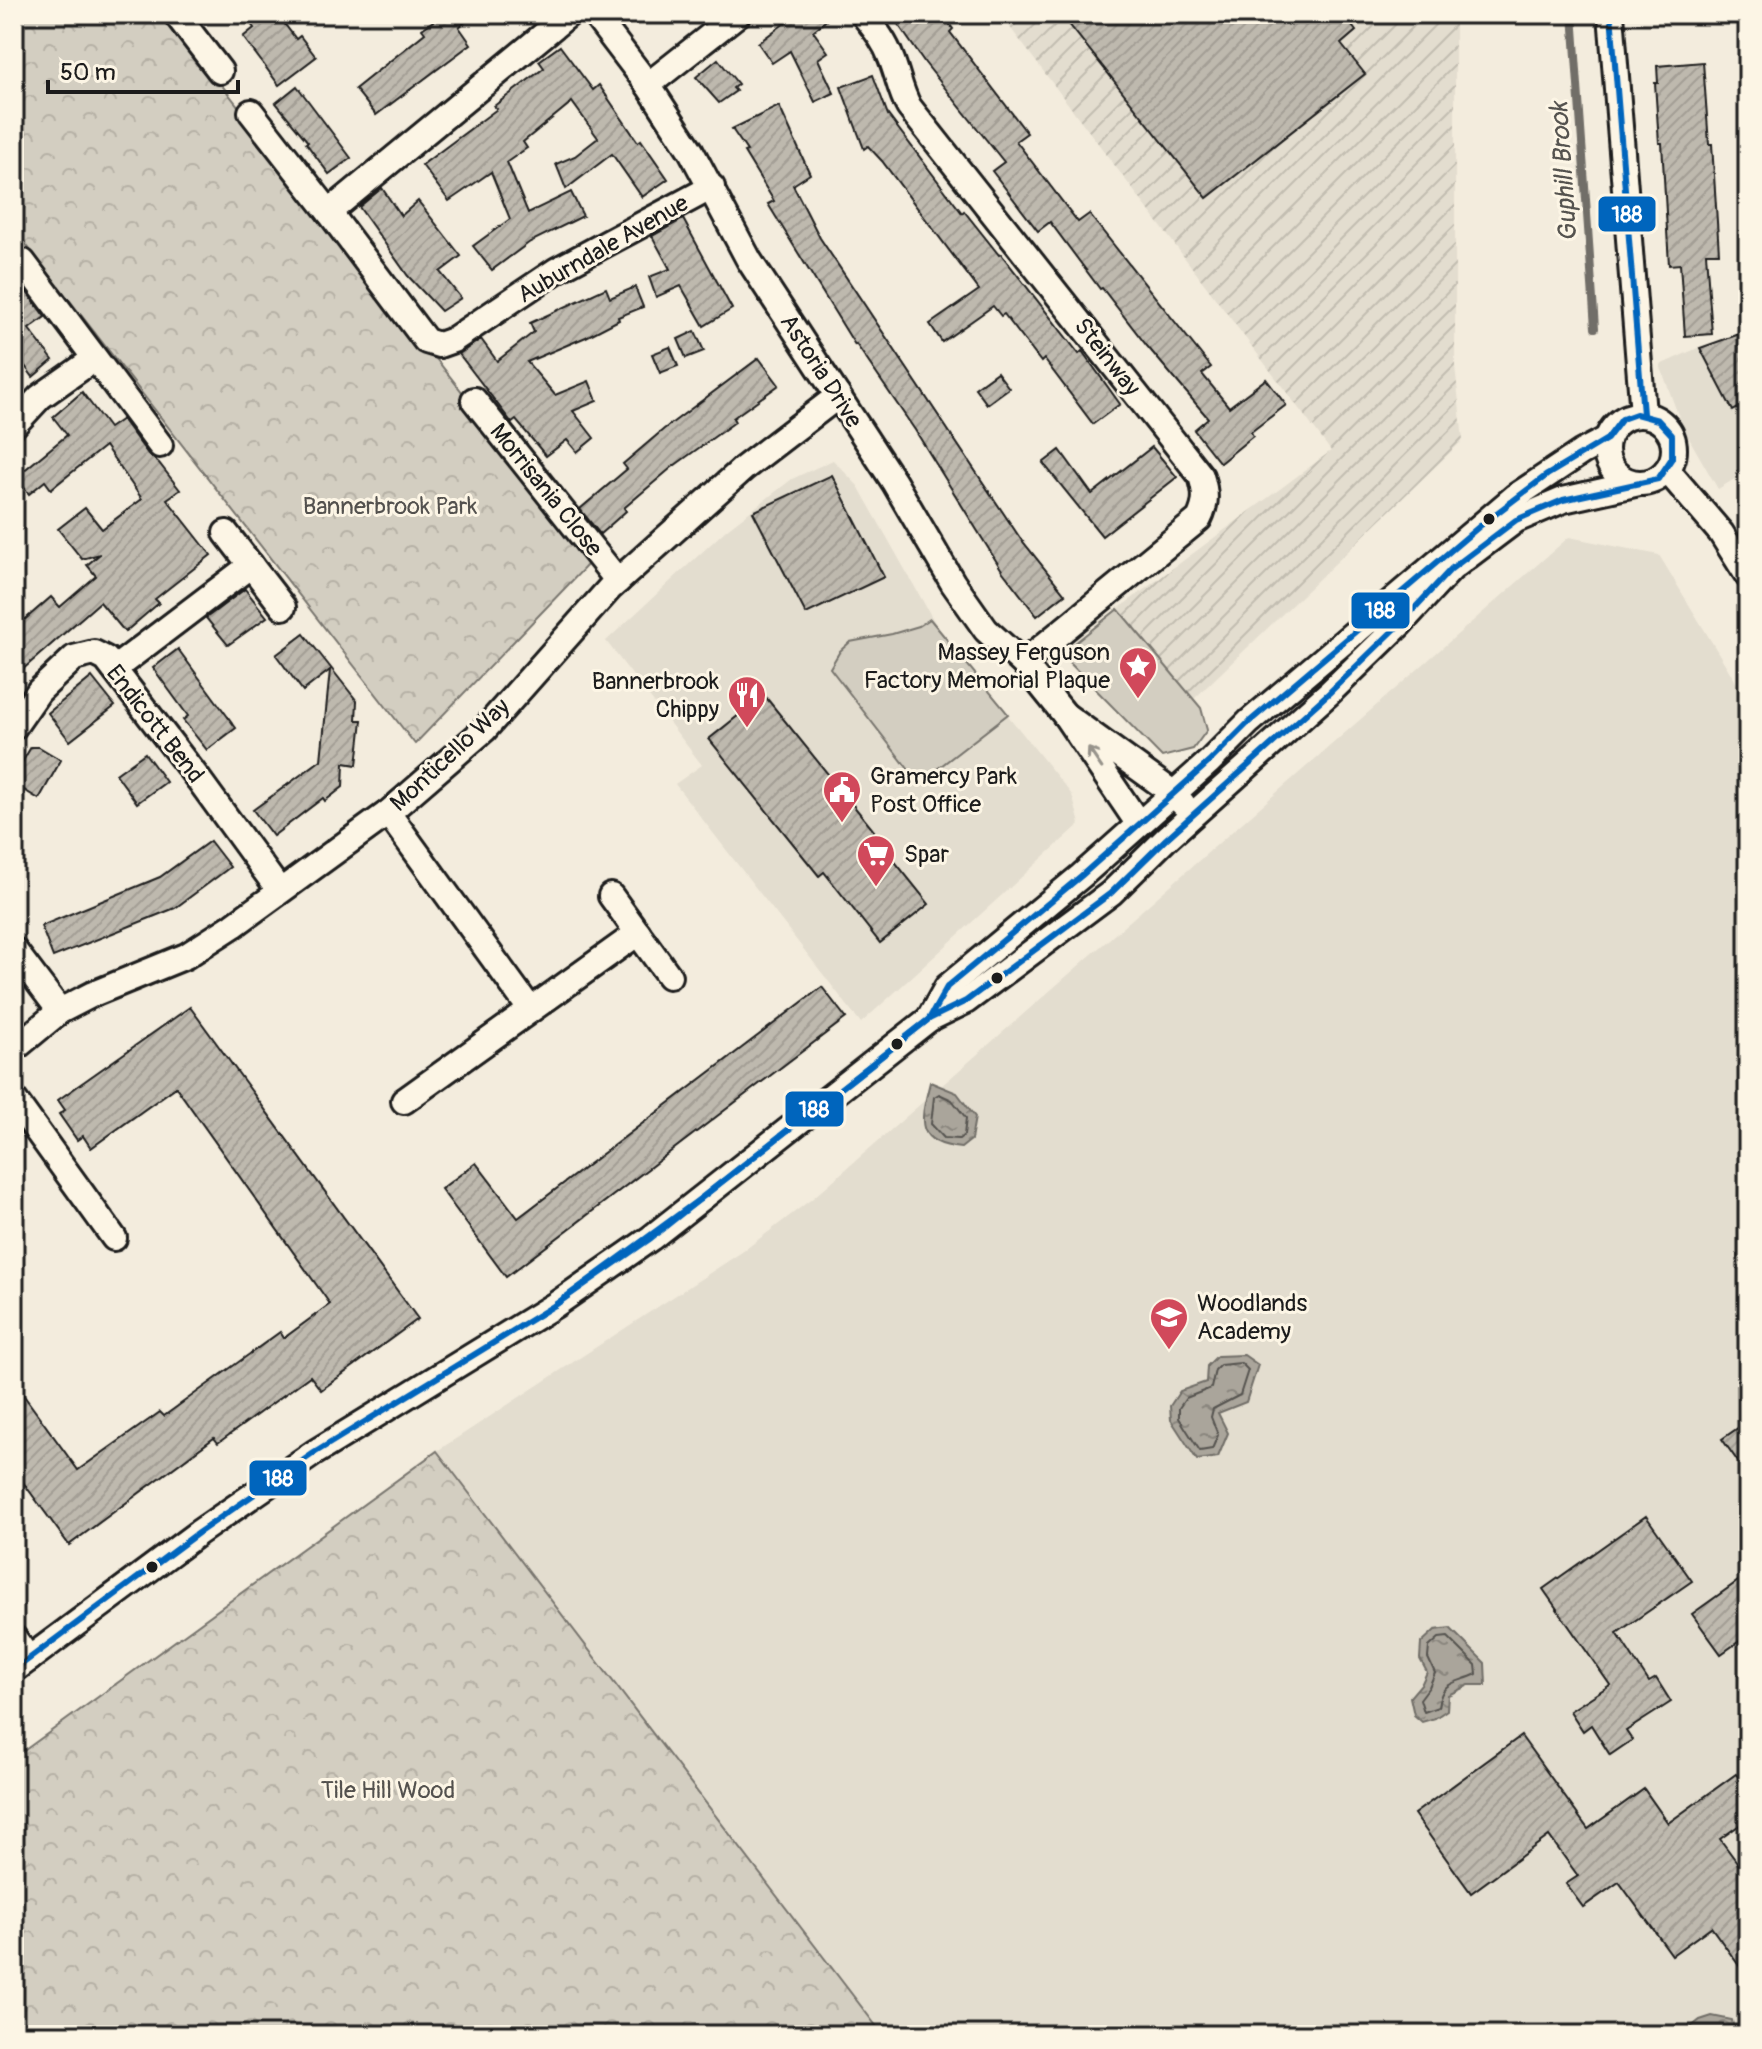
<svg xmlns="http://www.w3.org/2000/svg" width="1762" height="2049" font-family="Pangolin,sans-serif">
	<defs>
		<pattern id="industrial-furrows" width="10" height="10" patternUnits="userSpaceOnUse" patternTransform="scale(2)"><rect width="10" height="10" fill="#e3ddcf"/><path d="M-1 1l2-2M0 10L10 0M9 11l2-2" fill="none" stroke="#c2bdb1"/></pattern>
		<pattern id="forest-crowns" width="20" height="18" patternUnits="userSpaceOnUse" patternTransform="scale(2)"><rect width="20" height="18" fill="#d3cec1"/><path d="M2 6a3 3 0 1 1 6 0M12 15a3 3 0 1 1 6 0" fill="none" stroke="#b5b0a5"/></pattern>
		<pattern id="water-ripples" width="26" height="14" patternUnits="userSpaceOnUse" patternTransform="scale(2)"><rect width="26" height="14" fill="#aaa59b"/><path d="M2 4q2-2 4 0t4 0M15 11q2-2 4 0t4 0" fill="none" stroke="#8a867e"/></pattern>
		<pattern id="building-hatch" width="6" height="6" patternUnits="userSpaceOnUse" patternTransform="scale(2)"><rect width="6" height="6" fill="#beb9ae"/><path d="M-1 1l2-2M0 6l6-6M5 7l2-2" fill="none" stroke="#a39e95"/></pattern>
	</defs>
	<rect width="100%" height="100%" fill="#f3ecdd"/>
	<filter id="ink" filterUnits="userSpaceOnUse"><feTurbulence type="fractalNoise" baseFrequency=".0125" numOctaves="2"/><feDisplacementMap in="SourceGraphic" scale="16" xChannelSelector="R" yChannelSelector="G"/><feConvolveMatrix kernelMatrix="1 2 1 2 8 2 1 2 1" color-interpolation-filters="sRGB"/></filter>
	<g filter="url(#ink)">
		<g fill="#e3ddcf">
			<path d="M1700 347 1733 411 1746 404 1748 395V471L1718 489 1682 426 1660 365Z"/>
			<path d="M833 460 858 486 939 630 1072 795 1080 824 861 1023 675 784 702 765 606 641 726 530 792 479Z"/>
			<path d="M1569 537 1659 555 1748 702V2035H883L437 1451 742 1252 813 1198Z"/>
		</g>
		<path fill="url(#industrial-furrows)" d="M1000 14H1455V366L1463 440 1194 699 1118 609 1331 451Z"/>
		<g fill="#d3cec1" stroke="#78756e" stroke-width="2">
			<path d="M1118 609 1201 708 1207 730 1193 749 1162 757 1061 654Z"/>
			<path d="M930 619 1008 714 919 783 830 668 840 651 850 642 892 634 919 626Z"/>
		</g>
		<g fill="url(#forest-crowns)" stroke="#78756e" stroke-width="2">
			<path d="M14 14H166L593 559 415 744 14 229Z"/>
			<path d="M437 1451 883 2035H14V1758Z"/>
		</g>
		<g fill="url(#water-ripples)" stroke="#716e68" stroke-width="2">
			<path d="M930 1082 957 1093 975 1117 971 1140 961 1148C912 1143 921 1119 930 1082Z"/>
			<path d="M1244 1355 1258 1365 1246 1402 1218 1413 1228 1433 1218 1457 1197 1460 1171 1420 1170 1406 1180 1391 1206 1382 1207 1366 1217 1356Z"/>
			<path d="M1450 1628 1485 1663 1486 1685H1469L1448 1695 1447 1710 1435 1718 1422 1722 1414 1715 1410 1697 1422 1683 1427 1672 1420 1659 1421 1643 1435 1630Z"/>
			<path d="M1712 2016 1732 2020 1735 2035H1681L1700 2020Z"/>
		</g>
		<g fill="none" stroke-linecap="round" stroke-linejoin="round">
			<g stroke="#55534f" stroke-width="2">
				<path d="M939 1094 952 1100 966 1118 964 1135 959 1139 944 1138 931 1124 934 1097Z"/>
				<path d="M1241 1363 1248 1370 1240 1395 1213 1409 1211 1417 1218 1435 1212 1449 1200 1451 1179 1418V1408L1186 1398 1211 1388 1215 1370 1220 1365Z"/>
				<path d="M1448 1637 1476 1665 1477 1674C1456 1684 1442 1679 1438 1707L1424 1712 1420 1699 1429 1687 1435 1673 1428 1658 1429 1647 1439 1638Z"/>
			</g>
			<path stroke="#716e68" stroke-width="8" d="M1573 14 1595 328"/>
		</g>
		<g fill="url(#building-hatch)" stroke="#1c1c1c" stroke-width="2">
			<path d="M243 14H277L296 39 300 36 316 57 279 85 243 37 254 28Z"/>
			<path d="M443 14H476L459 27 471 44 376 115 355 89 425 33 422 29Z"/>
			<path d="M797 14H834L813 31 828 52 818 59 834 93 815 102 790 51 772 63 758 43Z"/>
			<path d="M891 14H942L953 29 950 32 1027 133 1016 141 1078 222 1089 214 1211 367 1202 374 1229 407 1266 379 1286 405 1251 432 1253 436 1220 463 1194 430 1208 418 1147 346 1102 288 1100 289 1050 222 1038 231 992 171 1004 162 925 63Z"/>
			<path d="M1061 14H1343L1356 31 1341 44 1365 74 1207 198Z"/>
			<path d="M560 46 593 90 599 85 638 142 641 140 668 179 642 197 612 154 566 189 556 164 575 156 598 138 572 102 523 142 527 148 507 162 528 213 571 192 583 216 530 242 492 270 473 246 510 219 491 172 449 201 422 165 497 109 494 106 544 68 539 61Z"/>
			<path d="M718 59 738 84 733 88 736 91 719 103 696 77Z"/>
			<path d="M1703 62 1709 144H1712L1719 253H1706L1712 334 1685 336 1680 264 1669 265 1662 143H1659L1655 83H1658L1657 66Z"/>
			<path d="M873 75 888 115 962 213 964 211 999 255 1001 254 1079 354 1082 351 1120 404 1093 424 1044 359 1041 362 1004 314 1001 316 993 306 942 342 930 324 979 290 882 161 868 146 864 149 841 87Z"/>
			<path d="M297 86 351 158 329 174 306 143 308 142 276 103Z"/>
			<path d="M779 106 810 174 793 185 820 238 1020 538 1065 594 1037 616 1003 572 915 430 856 344 855 345 768 204 774 201 744 152 747 151 732 129Z"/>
			<path d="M382 188 401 216 418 201 461 256 440 272 461 298 441 311 408 276 359 207Z"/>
			<path d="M683 219 732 309 704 326 681 286 656 297 649 277 670 269 652 236Z"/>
			<path d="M23 287 45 317 29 329 53 360 33 377 14 351V295Z"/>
			<path d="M635 287 643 307 618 317 619 320 586 337 527 362 555 395 589 381 597 401 573 411 594 438 577 452 567 440 546 456 516 420 512 423 459 354 481 339 497 361 534 332 530 323 606 288 610 298Z"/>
			<path d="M695 331 704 351 686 358 678 339Z"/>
			<path d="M1748 331V403L1733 411 1700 348Z"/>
			<path d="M670 347 678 366 660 373 652 354Z"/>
			<path d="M759 358 779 385 733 418 735 422 671 468 624 508 626 511 600 534 580 509 627 469 623 464 664 429Z"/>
			<path d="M997 372 1009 388 987 404 975 388Z"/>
			<path d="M82 392 109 428 122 419 148 454 159 463 180 490 167 499 211 555 155 599 159 603 125 632 100 602 14 677V629L51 597 60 607 96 576 87 565 100 554 82 559 58 529 85 508 102 529 142 499 105 446 51 489 45 481 29 494 16 477 67 435 53 417Z"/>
			<path d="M1152 447 1177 477 1102 536 1043 463 1060 450 1092 494Z"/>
			<path d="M832 475 884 577 806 614 753 512Z"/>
			<path d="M245 589 267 617 228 645 206 618Z"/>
			<path d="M304 634 357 701 356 720H362L357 765 344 763 343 787 325 801 323 798 273 836 253 810 321 760 330 670 303 691 276 655Z"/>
			<path d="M178 649 236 728 207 750 183 720 188 716 153 668Z"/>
			<path d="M92 677 115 706 70 741 48 713Z"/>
			<path d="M764 695 874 831 872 833 929 904 880 943 824 872 819 876 709 739Z"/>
			<path d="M31 747H39L61 760 39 799 14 784V776Z"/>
			<path d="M145 753 166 782 137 803 116 774Z"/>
			<path d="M210 841 230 867 217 877 175 908 53 957 41 926 160 877Z"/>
			<path d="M822 987 846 1018 506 1277 441 1189 476 1163 518 1218Z"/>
			<path d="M190 1007 418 1319 321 1390 310 1376 218 1443 214 1438 69 1545 14 1470V1382L78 1470 160 1412 164 1416 280 1332 284 1338 330 1304 176 1087 91 1148 83 1136 77 1140 59 1114 65 1110 58 1100Z"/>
			<path d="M1748 1421V1476L1722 1439Z"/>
			<path d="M1646 1516 1692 1581 1617 1633 1649 1682 1656 1678 1671 1702 1626 1731 1632 1740 1610 1755 1591 1725 1583 1731 1570 1711 1610 1685 1543 1589Z"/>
			<path d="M1748 1574V1635L1721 1654 1692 1614Z"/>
			<path d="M1521 1736 1588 1829 1644 1789 1668 1823 1736 1774 1748 1790V1819L1720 1839 1748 1877V1978L1711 1927 1672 1955 1619 1882 1583 1907 1566 1884 1578 1876 1549 1836 1471 1893 1414 1814Z"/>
		</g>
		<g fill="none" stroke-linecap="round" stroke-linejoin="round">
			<defs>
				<g id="minor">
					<path d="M176 14 220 71"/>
					<path d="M569 14 329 212 426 341 439 345 453 340 557 270 712 187"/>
					<path d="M594 14 648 85 691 151 749 260 894 482 953 583 986 630 1023 663 1065 715"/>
					<path d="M863 14C874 28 885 41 891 58 898 75 900 91 909 107L1201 476C1206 492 1207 503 1199 519L1023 663"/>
					<path d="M1611 14 1643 414"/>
					<path d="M648 85 738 14"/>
					<path d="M251 112 329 212"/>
					<path d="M23 262 160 445"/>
					<path d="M474 400 618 581"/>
					<circle cx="1640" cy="449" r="34"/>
					<path d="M14 425 40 397 94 359"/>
					<path d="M1667 470 1721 533 1748 576"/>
					<path d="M226 533 283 607"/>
					<path d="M114 669 251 565"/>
					<path d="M14 727 39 691 74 658 94 653 106 659 199 780 279 890"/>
					<path d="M388 813 530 1009"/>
					<path d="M1138 823 1065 715 1173 793 1183 804"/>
					<path d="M611 896 669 976"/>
					<path d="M14 950 60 1011"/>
					<path d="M929 1019 947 987 1081 876 1209 762 1249 722 1516 496 1582 452 1607 439"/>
					<path d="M14 1049 60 1011 93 994 186 956 234 925 388 813 484 730 610 588 744 468 838 396"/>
					<path d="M14 1099 114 1238"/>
					<path d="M404 1101 638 933"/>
					<path d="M14 1638 29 1659"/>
					<path d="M14 1670 198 1533 314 1453 555 1305 651 1238 929 1019 966 1001 1111 893 1166 839 1329 693 1399 625 1451 569 1516 520 1563 500 1639 483"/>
				</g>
			</defs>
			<use href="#minor" stroke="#1c1c1c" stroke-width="30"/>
			<use href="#minor" stroke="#fcf5e5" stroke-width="24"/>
			<defs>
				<g id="bus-1">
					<path d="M1611 14 1643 414"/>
					<path d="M1636 414 1658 420 1672 435V458L1658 479 1563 500 1516 520 1451 569 1399 625 1329 693 1166 839 1111 893 966 1001 929 1019 947 987 1081 876 1209 762 1249 722 1481 525 1547 475 1607 439 1622 419Z"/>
					<path d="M700 1199 929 1019"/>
					<path d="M700 1199 929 1019"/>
					<path d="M555 1305 700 1199"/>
					<path d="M555 1305 651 1238 700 1199"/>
					<path d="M14 1670 198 1533 314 1453 555 1305"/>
				</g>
			</defs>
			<use href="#bus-1" stroke="#fcf5e5" stroke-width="12"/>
			<use href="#bus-1" stroke="#0065bd" stroke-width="6"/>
		</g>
		<defs><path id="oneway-shaft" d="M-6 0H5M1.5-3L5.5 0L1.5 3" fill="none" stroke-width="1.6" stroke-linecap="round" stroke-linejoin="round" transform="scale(2)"/></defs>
		<use stroke="#97938b" href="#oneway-shaft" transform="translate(1095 758) rotate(-124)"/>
	</g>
	<defs>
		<symbol id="sight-pin" viewBox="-11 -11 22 30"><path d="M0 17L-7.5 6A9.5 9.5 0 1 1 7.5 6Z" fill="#d1495b" stroke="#fcf5e5"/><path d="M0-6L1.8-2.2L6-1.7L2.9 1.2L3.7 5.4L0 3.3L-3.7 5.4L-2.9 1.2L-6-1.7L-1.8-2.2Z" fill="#fff"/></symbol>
		<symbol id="restaurant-pin" viewBox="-11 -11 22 30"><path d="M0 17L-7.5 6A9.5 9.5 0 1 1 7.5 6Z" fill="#d1495b" stroke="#fcf5e5"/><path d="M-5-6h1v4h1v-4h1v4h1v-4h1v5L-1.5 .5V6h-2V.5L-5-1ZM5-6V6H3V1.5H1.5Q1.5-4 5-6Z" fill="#fff"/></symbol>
		<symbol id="civic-pin" viewBox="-11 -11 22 30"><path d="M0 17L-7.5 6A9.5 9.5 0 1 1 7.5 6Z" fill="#d1495b" stroke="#fcf5e5"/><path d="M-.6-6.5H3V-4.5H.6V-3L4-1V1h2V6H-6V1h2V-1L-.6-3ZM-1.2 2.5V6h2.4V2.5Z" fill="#fff"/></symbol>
		<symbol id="supermarket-pin" viewBox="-11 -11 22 30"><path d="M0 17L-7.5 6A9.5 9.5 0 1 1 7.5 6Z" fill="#d1495b" stroke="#fcf5e5"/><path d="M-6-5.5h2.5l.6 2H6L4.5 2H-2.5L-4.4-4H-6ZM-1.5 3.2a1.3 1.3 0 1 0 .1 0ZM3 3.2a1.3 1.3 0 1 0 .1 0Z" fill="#fff"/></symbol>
		<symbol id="school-pin" viewBox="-11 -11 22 30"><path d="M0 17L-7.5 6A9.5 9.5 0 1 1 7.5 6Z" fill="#d1495b" stroke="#fcf5e5"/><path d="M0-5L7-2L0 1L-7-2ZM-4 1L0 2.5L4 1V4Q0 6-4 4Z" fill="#fff"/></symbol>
	</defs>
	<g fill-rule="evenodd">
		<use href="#sight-pin" x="1116" y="644" width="44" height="60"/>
		<use href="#restaurant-pin" x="725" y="673" width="44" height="60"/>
		<use href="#civic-pin" x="820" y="768" width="44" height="60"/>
		<use href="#supermarket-pin" x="854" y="832" width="44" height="60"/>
		<use href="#school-pin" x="1147" y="1295" width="44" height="60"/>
	</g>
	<g fill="#1c1c1c" stroke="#fcf5e5" stroke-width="3">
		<circle cx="1489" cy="519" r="7"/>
		<circle cx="997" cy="978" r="7"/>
		<circle cx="897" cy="1044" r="7"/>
		<circle cx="152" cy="1567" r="7"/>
	</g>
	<g text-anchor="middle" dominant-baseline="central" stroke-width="6" stroke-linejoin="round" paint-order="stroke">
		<g font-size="24" fill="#1c1c1c" stroke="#fcf5e5">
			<text transform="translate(603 249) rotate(-30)">Auburndale Avenue</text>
			<text transform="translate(1107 357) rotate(52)">Steinway</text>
			<text transform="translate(821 371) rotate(57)">Astoria Drive</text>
			<text transform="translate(546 490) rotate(51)">Morrisania Close</text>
			<text transform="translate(155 724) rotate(52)">Endicott Bend</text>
			<text transform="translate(450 755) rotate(-43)">Monticello Way</text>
		</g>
		<g font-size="24" fill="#53514e" stroke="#fcf5e5">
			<text x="390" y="506">Bannerbrook Park</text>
			<text x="388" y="1790">Tile Hill Wood</text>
		</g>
		<g font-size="24" fill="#1c1c1c" stroke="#fcf5e5" text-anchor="start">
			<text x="1110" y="652" text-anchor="end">Massey Ferguson<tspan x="1110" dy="28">Factory Memorial Plaque</tspan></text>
			<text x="719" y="681" text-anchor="end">Bannerbrook<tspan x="719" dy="28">Chippy</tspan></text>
			<text x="870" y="776">Gramercy Park<tspan x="870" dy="28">Post Office</tspan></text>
			<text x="904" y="854">Spar</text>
			<text x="1197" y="1303">Woodlands<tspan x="1197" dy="28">Academy</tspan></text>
		</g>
		<g font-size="26" font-style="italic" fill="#55534f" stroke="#fcf5e5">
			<text transform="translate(1564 172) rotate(-94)">Guphill Brook</text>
		</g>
	</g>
	<g stroke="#fcf5e5" stroke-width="3">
		<rect x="1597" y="195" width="60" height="38" rx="8" fill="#0065bd"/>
		<rect x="1350" y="591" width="61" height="39" rx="8" fill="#0065bd"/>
		<rect x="784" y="1090" width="61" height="38" rx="8" fill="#0065bd"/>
		<rect x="248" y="1459" width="60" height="38" rx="8" fill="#0065bd"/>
	</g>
	<g font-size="22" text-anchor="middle" font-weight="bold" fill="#fff">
		<text x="1627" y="222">188</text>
		<text x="1380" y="618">188</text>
		<text x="814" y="1117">188</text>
		<text x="278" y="1486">188</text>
	</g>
	<rect width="1762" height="2049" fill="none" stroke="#fcf5e5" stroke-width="48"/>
	<rect x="24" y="24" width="1714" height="2001" fill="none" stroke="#1c1c1c" stroke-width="3" filter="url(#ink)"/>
	<path d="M48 80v12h190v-12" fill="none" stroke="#1c1c1c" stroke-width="4"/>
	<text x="60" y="80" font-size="24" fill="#1c1c1c" stroke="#fcf5e5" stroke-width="6" paint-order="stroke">50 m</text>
</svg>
